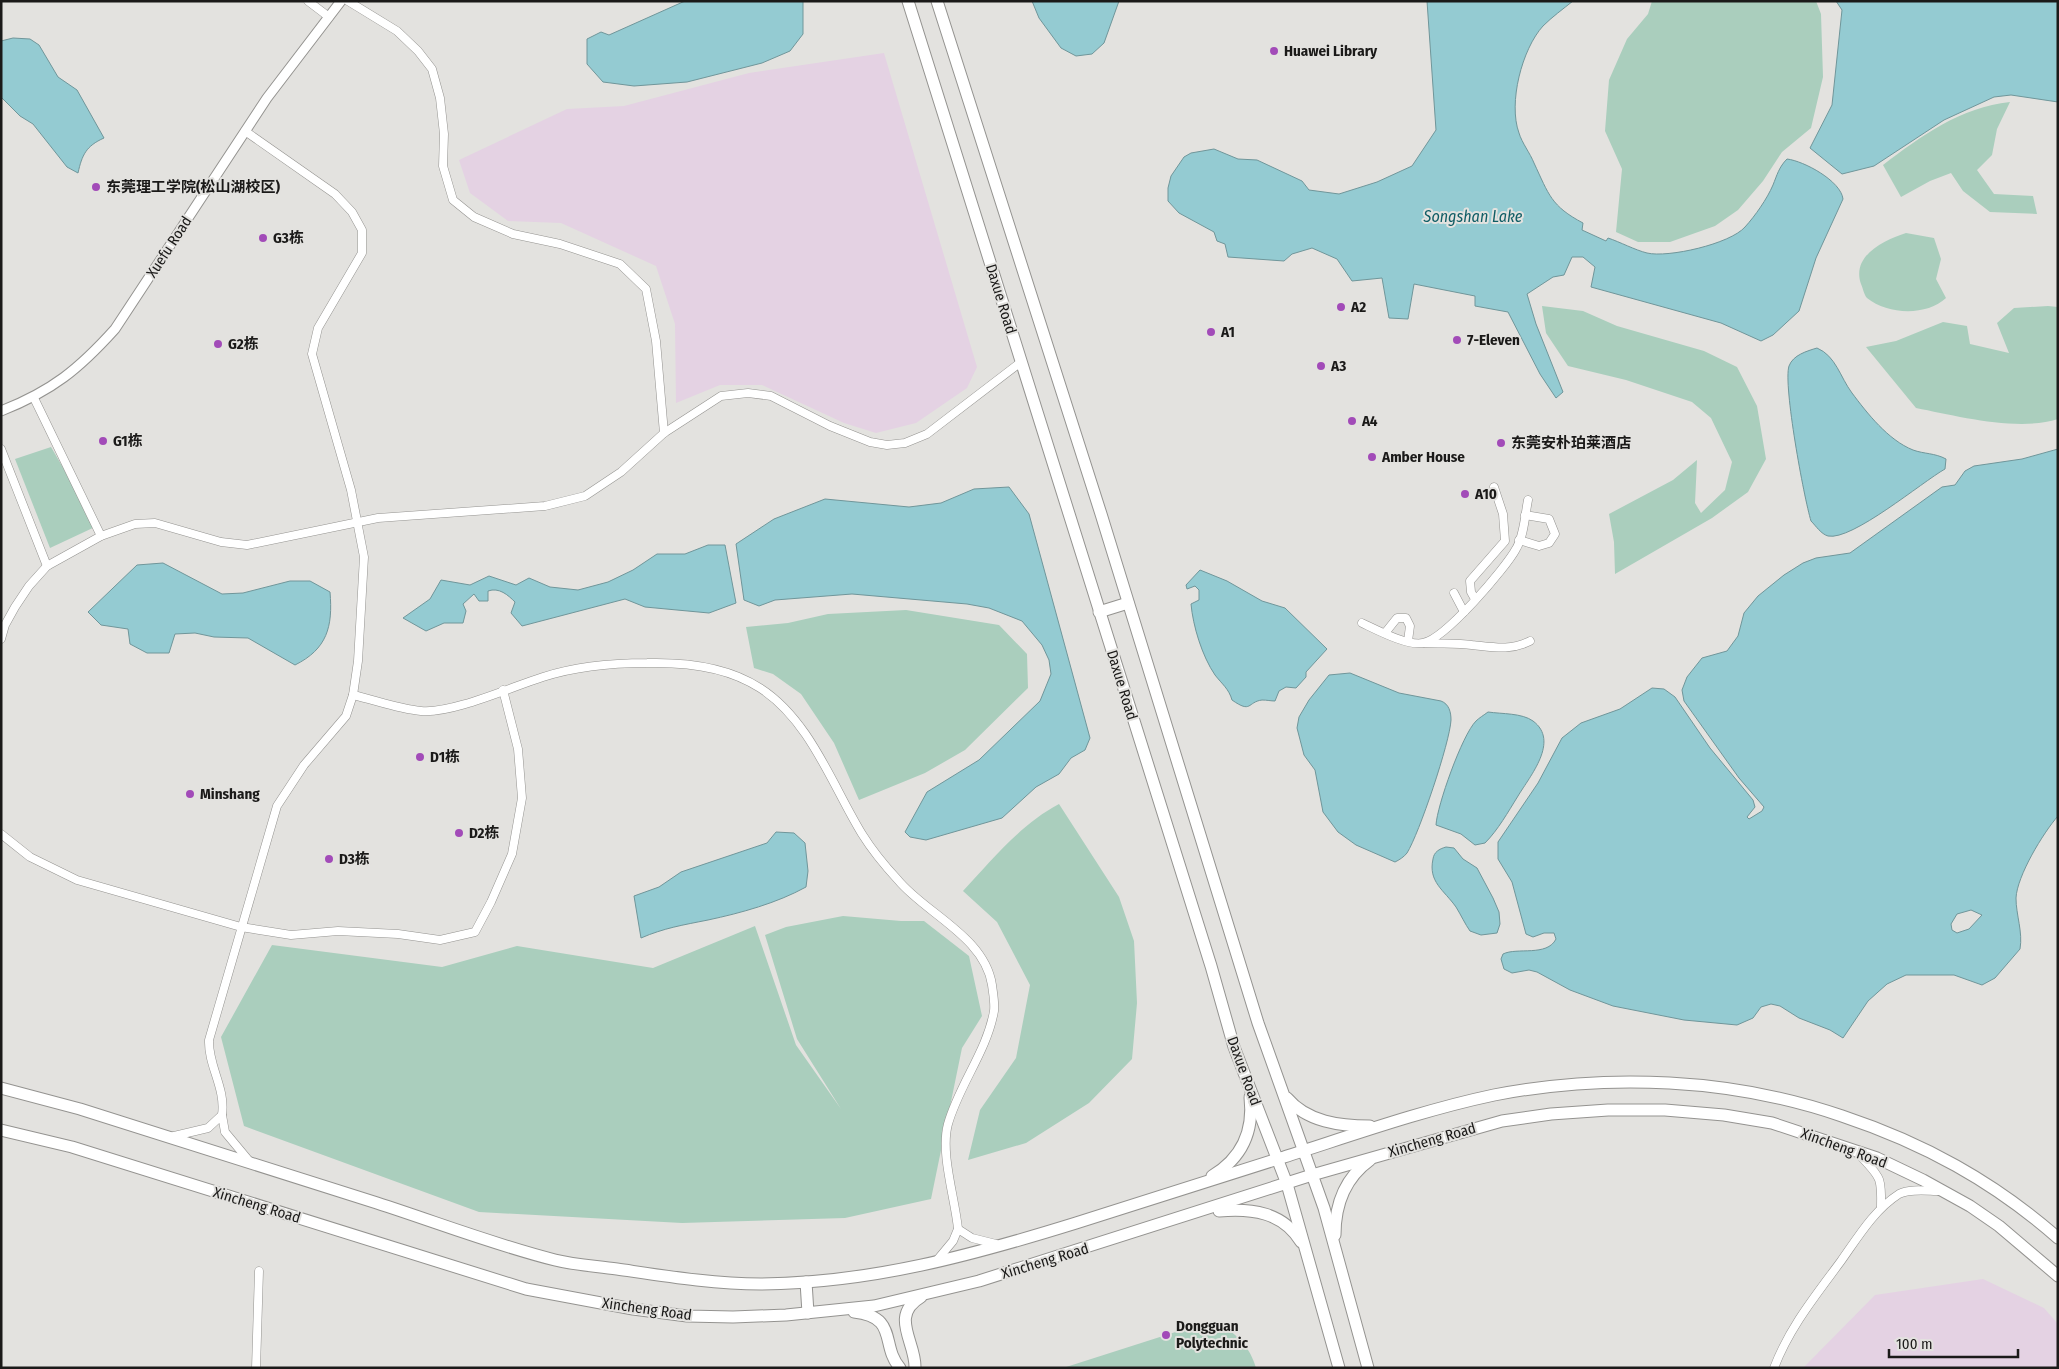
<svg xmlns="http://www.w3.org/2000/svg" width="2059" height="1369" font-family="'Fira Sans Condensed','Noto Sans SC',sans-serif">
	<rect width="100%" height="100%" fill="#e3e2df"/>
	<g fill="#e4d2e3">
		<path d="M884 53 977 367 967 388 916 423 876 433 844 423 762 385H720L676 403 675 324 656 266 561 223 508 221 470 193 459 160 567 109 624 106 749 73Z"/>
		<path d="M1983 1279 2044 1308 2058 1324V1368H1803L1875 1295Z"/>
	</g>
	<g fill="#aacebd">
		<path d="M1652 1H1816L1821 14 1823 77 1811 128 1782 152 1763 181 1738 210 1715 226 1670 242H1638L1616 232 1622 169 1605 131 1609 80 1627 39 1648 14Z"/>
		<path d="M2010 102 1997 129 1992 155 1977 170 1994 194 2033 196 2037 214 1990 212 1963 191 1951 173 1930 181 1901 197 1883 165C1921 136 1961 107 2010 102Z"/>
		<path d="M1906 233 1934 238 1941 259 1936 279 1946 298C1927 316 1888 315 1867 298 1864 295 1863 288 1861 284 1851 255 1885 240 1906 233Z"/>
		<path d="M1542 306 1583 311 1617 326 1704 351 1737 367 1757 406 1766 459 1748 492 1712 518 1615 574 1614 542 1609 514 1673 480 1697 460 1695 503 1701 513 1725 490 1732 462 1711 418 1692 402 1626 380 1568 366 1546 333Z"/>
		<path d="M2048 306 2058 307V419C2018 432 1957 416 1916 408L1866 347 1896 341 1943 322 1967 326 1970 344 2009 353 1997 323 2014 308Z"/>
		<path d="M51 447 97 526 50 548 15 459Z"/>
		<path d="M906 610 999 625 1027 654 1028 688 965 750 925 773 859 800 834 743 801 694 773 674 754 668 746 627 788 623 828 614Z"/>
		<path d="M1059 804 1119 897 1134 941 1137 1003 1132 1059 1089 1103 1026 1143 968 1160 980 1110 1016 1058 1030 985 997 922 963 891C992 860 1021 824 1059 804Z"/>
		<path d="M843 916 901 921H924L969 956 982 1016 962 1048 931 1199 845 1218 682 1223 479 1212 244 1126 221 1037 272 945 442 967 517 946 653 968 755 926 796 1045 841 1109 797 1039 765 935 786 927Z"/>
		<path d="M1222 1325C1240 1338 1249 1346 1256 1368H1063L1188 1328Z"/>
	</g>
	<g fill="#94cbd2" stroke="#70969a" fill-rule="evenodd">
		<path d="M685 1H803V34L790 51 762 63 687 82 634 86 603 82 587 64V39L601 32 609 35Z"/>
		<path d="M1032 1H1119L1104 43 1092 54 1076 56 1061 48 1039 18Z"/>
		<path d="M1427 1H1573C1563 9 1552 17 1543 26 1522 49 1508 103 1519 133 1522 143 1530 153 1534 163 1549 195 1551 206 1583 223L1582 230 1606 241 1608 238C1620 242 1635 250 1647 253 1668 258 1730 244 1745 227 1755 216 1767 199 1773 185 1777 175 1779 167 1787 159 1804 161 1841 181 1843 199L1816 258 1799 311 1773 335 1761 341 1721 323 1591 287 1595 267 1583 257H1572L1564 275 1553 277 1527 294 1536 324 1563 392 1556 398 1540 374 1508 312 1475 306V296L1414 284 1408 319 1389 318 1382 278 1352 281 1337 259 1312 248 1292 254 1284 261 1228 257 1225 244 1217 241 1214 232 1179 213 1168 201V188L1171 176 1184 157 1191 153 1214 149 1238 159 1257 160 1302 181 1309 190 1339 194 1377 182 1412 166 1436 130Z"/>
		<path d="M1836 1H2058V102L2011 95 1994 97 1944 120 1874 166 1842 174 1810 148 1832 105 1842 10Z"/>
		<path d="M13 38 30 39 39 45 58 77 77 90 104 138C86 146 82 155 78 173L67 167 33 124 20 116 1 97V41Z"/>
		<path d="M1817 348C1836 356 1840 377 1852 393 1867 413 1888 440 1913 450 1924 454 1935 453 1946 459L1945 469C1922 482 1852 541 1828 536 1821 534 1816 526 1811 521 1804 498 1783 385 1789 366 1793 355 1807 351 1817 348Z"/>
		<path d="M2058 449V816C2043 833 2017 876 2016 898 2016 915 2023 932 2020 949L1995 978 1982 985 1954 975H1906L1887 984 1868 1001 1843 1038 1830 1030 1799 1018 1780 1006 1771 1004 1761 1007 1753 1018 1737 1025 1684 1020 1613 1006 1570 990 1537 972 1529 970 1512 973 1504 969 1501 959 1503 954C1517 947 1547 957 1556 939L1554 933H1544L1533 937 1526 934 1512 882 1498 859V842L1538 783 1562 738 1581 723 1620 709 1652 688 1664 689 1675 697 1710 748 1753 800 1755 807 1747 817 1749 819 1762 811 1764 807 1739 778 1684 701 1682 690 1687 677 1702 658 1727 651 1738 636 1744 613 1758 596 1784 575 1803 563 1816 558 1850 553 1942 487 1955 485 1965 471 1974 466 2022 459ZM1971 910 1982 915 1969 929 1957 933 1952 930 1951 924 1957 914Z"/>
		<path d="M1009 487 1029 514 1090 738 1085 750 1071 758 1059 774 1036 787 1002 818 926 840 910 837 905 832 927 792 979 760 1040 701 1051 674 1049 660 1042 645 1022 621 989 608 967 604 852 594 775 600 759 606 744 600 736 544 774 519 825 499 909 507 941 503 974 489Z"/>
		<path d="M708 545H725L736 603 709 613 645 607 625 599 522 626 511 613 515 602C508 595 499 587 488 591V601H479L474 594 463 604 466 611 463 623H444L426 631 403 618 430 599 441 580 470 585 489 576 516 585 529 578 550 587 578 590 608 582 633 570 657 554H685Z"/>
		<path d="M163 563 222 594 243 593 290 581H310L330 592C333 627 327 649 295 665L248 638 214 637 195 633 175 634 169 653H147L130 644 128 629 101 625 88 612 137 565Z"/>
		<path d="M1200 570 1227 581 1262 601 1285 608 1327 649 1306 672V677L1296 688 1286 687 1279 691 1275 701C1271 701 1267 700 1262 700 1247 702 1252 714 1232 700 1229 689 1222 684 1215 675 1202 656 1193 626 1191 604L1199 600V590L1195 586 1187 589 1186 585Z"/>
		<path d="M1350 673 1399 693 1441 701C1449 704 1451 712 1451 720 1450 742 1419 834 1407 853 1404 857 1399 860 1395 862L1356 845 1338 832 1323 812 1315 770 1304 755 1297 728 1299 717 1309 700 1329 675Z"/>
		<path d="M1488 712C1502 714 1522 713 1533 721 1560 741 1530 776 1518 796 1508 812 1498 830 1485 843L1475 845 1461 834 1436 825C1437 806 1462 735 1476 721 1479 718 1484 715 1488 712Z"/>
		<path d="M776 832 794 833 805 843 808 871 806 887C777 903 741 913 708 920 683 925 664 928 641 938L634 896 659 887 681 872 767 843Z"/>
		<path d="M1446 847 1454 848 1463 859 1477 868 1493 898 1499 912 1500 924 1497 933 1481 935 1470 931C1465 924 1461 915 1456 907 1444 890 1428 882 1433 859 1434 852 1439 849 1446 847Z"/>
	</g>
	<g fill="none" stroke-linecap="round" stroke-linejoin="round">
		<defs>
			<g id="minor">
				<path d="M308 1 329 17"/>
				<path d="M348 1 397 31 418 51 432 69 440 98 444 134 443 166 453 200 474 217 513 234 560 244 620 264 646 289 656 341 664 433"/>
				<path d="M34 398 101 536"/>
				<path d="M1 449 47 566"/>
				<path d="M1519 540 1539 546 1549 543 1555 534 1549 519 1525 515"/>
				<path d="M1454 593 1464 612"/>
				<path d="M1475 599 1471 592 1470 581 1505 541 1503 514 1494 487"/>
				<path d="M1362 623C1377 630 1407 646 1423 643 1445 639 1505 569 1516 549 1524 536 1525 515 1528 500"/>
				<path d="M1385 633 1397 618H1406L1410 626 1408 641"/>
				<path d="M1 639 5 625 15 607 29 586 47 566 101 536 135 524 155 523 221 542 247 545 378 518 545 506 585 496 621 472 664 433 721 396 748 393 771 396 830 426 870 442 887 445 905 443 927 434 1021 362"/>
				<path d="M1425 643C1440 644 1457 643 1472 645 1493 647 1510 651 1530 641"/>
				<path d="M353 695C375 700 398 709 421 711 452 714 511 687 543 677 577 666 612 663 647 663 685 662 728 667 760 688 810 720 832 785 862 834 872 850 885 866 898 880 925 913 985 937 992 985 993 993 995 1003 994 1011 987 1051 959 1085 948 1124 940 1153 955 1198 958 1229"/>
				<path d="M1 834 30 857 77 880 241 927 291 935 338 931 398 934 440 940 475 932 491 902 512 854 522 798 518 749 503 690"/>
				<path d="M222 1115C226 1088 208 1066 209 1040L277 806 304 765 346 716 353 695 358 661 364 557 351 490 312 354 318 328 362 253V230L352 212 335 194 245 131"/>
				<path d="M170 1137 208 1128 222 1115 225 1132 250 1162"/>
				<path d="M1858 1153C1879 1177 1882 1174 1881 1207"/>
				<path d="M938 1259 953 1241 958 1229 972 1238 996 1244"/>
				<path d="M256 1368 259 1271"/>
				<path d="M1774 1368C1789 1328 1816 1295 1841 1261 1858 1237 1874 1210 1899 1194 1910 1188 1928 1191 1940 1191"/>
			</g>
			<path id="tertiary" d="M1 411C52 391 79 369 115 329L267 98 341 1"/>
			<g id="primary">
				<path d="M908 1 1211 966 1234 1047 1287 1184 1339 1368"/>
				<path d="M937 1 1101 514 1258 1023 1324 1208 1368 1368"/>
				<path d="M1099 612 1128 603"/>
				<path d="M1 1088 80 1109C179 1141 278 1172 377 1203 436 1222 495 1245 555 1260 575 1265 596 1266 617 1269 665 1276 713 1284 761 1284 871 1283 973 1255 1076 1223 1146 1201 1215 1179 1284 1157 1353 1135 1423 1110 1494 1095 1608 1073 1732 1078 1842 1116 1923 1143 1993 1181 2058 1238"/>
				<path d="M1287 1098C1307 1122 1340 1126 1370 1126"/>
				<path d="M1 1130 72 1147 526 1289 633 1309 687 1316 733 1317 786 1315 874 1306 979 1281 1312 1175 1502 1121 1551 1114 1608 1110H1665L1724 1115 1772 1123 1877 1158 1923 1180 1970 1206 1999 1226 2058 1276"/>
				<path d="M1212 1176C1242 1158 1254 1131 1250 1097"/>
				<path d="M1219 1211C1251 1208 1283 1212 1301 1242"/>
				<path d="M1335 1235C1335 1205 1345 1178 1370 1160"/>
				<path d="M806 1282 808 1313"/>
				<path d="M854 1312C899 1317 880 1345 900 1368"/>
				<path d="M915 1368C916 1342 889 1316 921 1297"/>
			</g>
		</defs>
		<use href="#minor" stroke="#949390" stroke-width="9"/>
		<use href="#tertiary" stroke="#949390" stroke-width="11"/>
		<use href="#primary" stroke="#949390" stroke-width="13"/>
		<use href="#minor" stroke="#fff" stroke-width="8"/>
		<use href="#tertiary" stroke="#fff" stroke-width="9"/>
		<use href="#primary" stroke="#fff" stroke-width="11"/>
	</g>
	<g fill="#a24bb8" stroke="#e3e2df" stroke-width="2">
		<circle cx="1274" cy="51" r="5"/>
		<circle cx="96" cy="187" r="5"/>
		<circle cx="263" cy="238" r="5"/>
		<circle cx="1341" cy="307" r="5"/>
		<circle cx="1211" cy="332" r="5"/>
		<circle cx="1457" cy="340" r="5"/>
		<circle cx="218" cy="344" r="5"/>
		<circle cx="1321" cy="366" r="5"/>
		<circle cx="1352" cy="421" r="5"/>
		<circle cx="103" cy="441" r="5"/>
		<circle cx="1501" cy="443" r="5"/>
		<circle cx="1372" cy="457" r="5"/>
		<circle cx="1465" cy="494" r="5"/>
		<circle cx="420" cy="757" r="5"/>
		<circle cx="190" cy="794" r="5"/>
		<circle cx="459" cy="833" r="5"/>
		<circle cx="329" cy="859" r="5"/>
		<circle cx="1166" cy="1335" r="5"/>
	</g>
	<g text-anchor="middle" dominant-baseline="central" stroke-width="4" stroke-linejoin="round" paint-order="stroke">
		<g font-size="15" font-weight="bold" fill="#1b1a19" stroke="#e3e2df" text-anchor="start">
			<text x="1284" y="51">Huawei Library</text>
			<text x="106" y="187">东莞理工学院(松山湖校区)</text>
			<text x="273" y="238">G3栋</text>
			<text x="1351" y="307">A2</text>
			<text x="1221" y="332">A1</text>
			<text x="1467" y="340">7-Eleven</text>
			<text x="228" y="344">G2栋</text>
			<text x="1331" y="366">A3</text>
			<text x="1362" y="421">A4</text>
			<text x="113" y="441">G1栋</text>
			<text x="1511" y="443">东莞安朴珀莱酒店</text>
			<text x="1382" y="457">Amber House</text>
			<text x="1475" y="494">A10</text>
			<text x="430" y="757">D1栋</text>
			<text x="200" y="794">Minshang</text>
			<text x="469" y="833">D2栋</text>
			<text x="339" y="859">D3栋</text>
			<text x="1176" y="1326">Dongguan<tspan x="1176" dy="17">Polytechnic</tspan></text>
		</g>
		<g font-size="15" fill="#1b1a19" stroke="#e3e2df">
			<text transform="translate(169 247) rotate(-57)">Xuefu Road</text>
			<text transform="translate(1001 299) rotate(73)">Daxue Road</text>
			<text transform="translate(1122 685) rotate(73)">Daxue Road</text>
			<text transform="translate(1244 1071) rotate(70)">Daxue Road</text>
			<text transform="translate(1432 1140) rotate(-16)">Xincheng Road</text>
			<text transform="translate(1844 1148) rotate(20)">Xincheng Road</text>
			<text transform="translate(257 1205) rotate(17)">Xincheng Road</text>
			<text transform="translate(1045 1261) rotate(-17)">Xincheng Road</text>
			<text transform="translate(647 1309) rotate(8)">Xincheng Road</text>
		</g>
		<g font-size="16" font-style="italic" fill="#0f5d65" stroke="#e3e2df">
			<text x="1473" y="216">Songshan Lake</text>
		</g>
	</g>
	<rect width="2059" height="1369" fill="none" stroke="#1b1a19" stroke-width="5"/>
	<path d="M1889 1349v8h129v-8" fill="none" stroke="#1b1a19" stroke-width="2.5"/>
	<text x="1896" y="1349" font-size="15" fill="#1b1a19" stroke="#e3e2df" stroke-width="4" paint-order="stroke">100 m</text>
</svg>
